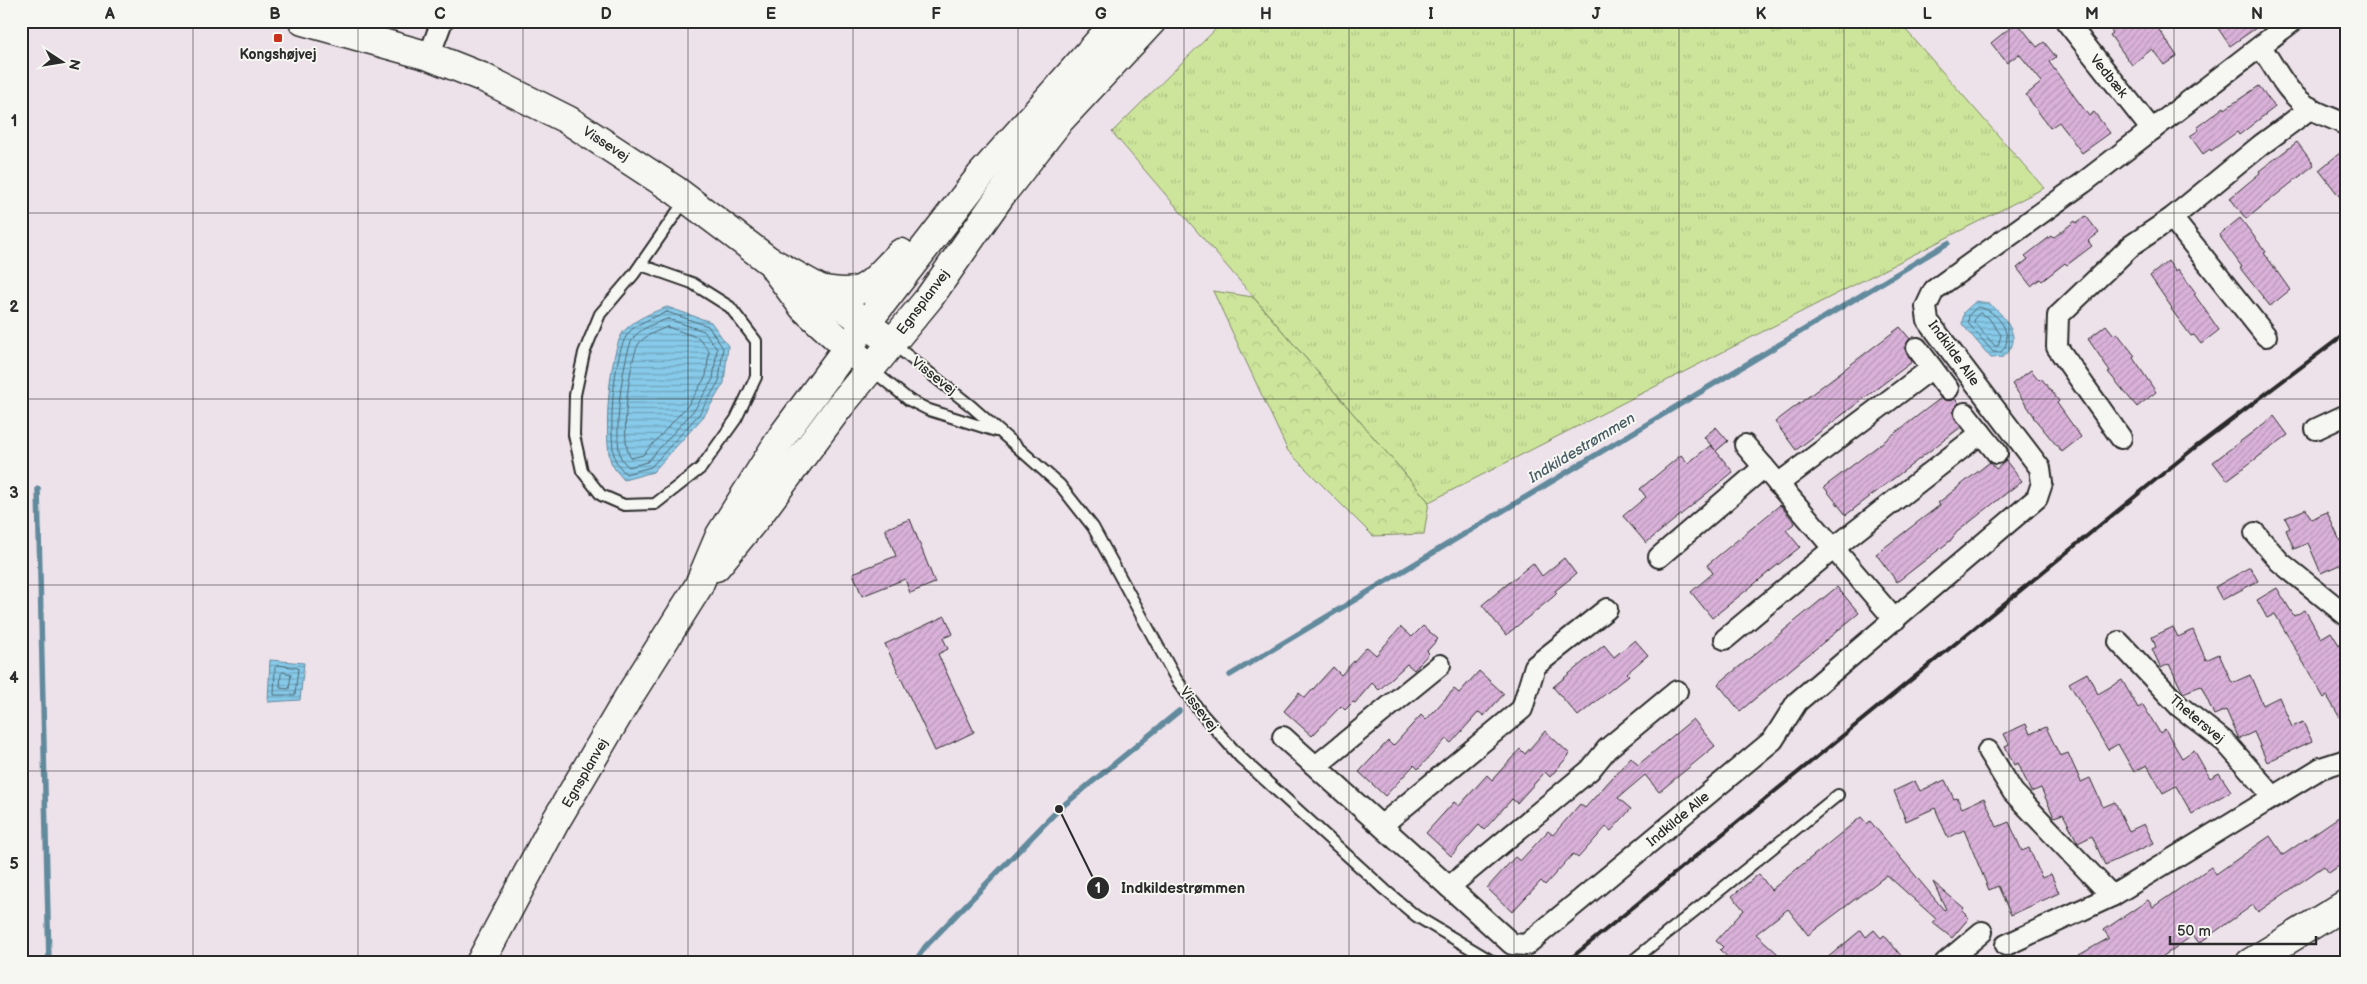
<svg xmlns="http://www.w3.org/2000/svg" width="2367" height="984" font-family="'Balsamiq Sans',sans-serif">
	<defs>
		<pattern id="grass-tufts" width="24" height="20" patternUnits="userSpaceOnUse" patternTransform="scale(1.25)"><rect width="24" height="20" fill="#cde59b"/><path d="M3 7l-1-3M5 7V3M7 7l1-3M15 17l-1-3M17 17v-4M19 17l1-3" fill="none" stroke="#b0c586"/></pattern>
		<pattern id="forest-crowns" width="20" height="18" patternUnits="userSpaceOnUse" patternTransform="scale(1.25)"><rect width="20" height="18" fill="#cde59b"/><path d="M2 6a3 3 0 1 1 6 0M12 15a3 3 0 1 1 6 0" fill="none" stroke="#b0c586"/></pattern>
		<pattern id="water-rules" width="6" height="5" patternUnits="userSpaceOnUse" patternTransform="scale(1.25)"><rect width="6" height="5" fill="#87cae9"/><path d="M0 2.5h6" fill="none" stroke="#6fa4bd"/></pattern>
		<pattern id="building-hatch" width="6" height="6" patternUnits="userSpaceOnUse" patternTransform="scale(1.25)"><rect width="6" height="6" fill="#d9b1d9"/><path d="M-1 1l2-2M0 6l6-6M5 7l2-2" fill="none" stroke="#ba98ba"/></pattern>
	</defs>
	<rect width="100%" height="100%" fill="#ede1ea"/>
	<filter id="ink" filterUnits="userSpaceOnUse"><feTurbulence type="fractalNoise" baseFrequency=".02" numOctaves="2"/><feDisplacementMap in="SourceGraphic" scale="10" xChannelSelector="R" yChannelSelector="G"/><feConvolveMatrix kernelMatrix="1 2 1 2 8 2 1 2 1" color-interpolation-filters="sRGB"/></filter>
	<g filter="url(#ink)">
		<path fill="url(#grass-tufts)" stroke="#7c8863" d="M1224 21H1898L2044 188 1429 502 1112 132Z"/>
		<path fill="url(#forest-crowns)" stroke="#7c8863" d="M1213 291 1253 297 1429 502 1424 534 1373 536 1288 451Z"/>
		<g fill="url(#water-rules)" stroke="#628a9d">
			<path d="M1976 301C1980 302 1984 302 1987 303 1998 308 2015 329 2013 341 2012 348 2008 353 2003 357L1991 358 1962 324 1964 312Z"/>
			<path d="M667 307 711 322 728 346 724 383 704 416 653 472 624 480C620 475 613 468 611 462 603 440 609 348 624 331 635 319 653 312 667 307Z"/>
			<path d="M270 660 304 663 300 700 268 702Z"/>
		</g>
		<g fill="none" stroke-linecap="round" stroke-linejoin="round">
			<g stroke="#506b77" stroke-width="1">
				<path d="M1978 307C1997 309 2017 337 2001 352H1993L1968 323 1969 315Z"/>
				<path d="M667 312 708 326 723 348 719 381 700 413 651 467 626 474C622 470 617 464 615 459 608 435 613 355 627 335 635 323 655 317 667 312Z"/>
				<path d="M1980 313 1988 317 2001 335 1998 346H1995L1974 322 1975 318Z"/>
				<path d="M668 319 704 331 717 349 713 379 695 409 647 462 629 467C626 465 623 461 621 458 613 438 622 360 632 340 638 329 657 322 668 319Z"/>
				<path d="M668 327 699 338 709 351 706 376 689 404 643 455 631 458C619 445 629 361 638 345 643 336 659 330 668 327Z"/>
				<path d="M278 665 298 668 295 695H274L275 668Z"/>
				<path d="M283 672 291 674 289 689 280 688 281 674Z"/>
			</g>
			<g stroke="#628a9d" stroke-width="5.5">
				<path d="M38 489 49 963"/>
				<path d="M1230 675 1948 243"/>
				<path d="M914 963 925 947 1059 809 1179 711"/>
			</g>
		</g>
		<g fill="url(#building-hatch)" stroke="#2b2b2b">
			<path d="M2104 21H2153L2177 56 2164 65 2152 49 2132 65 2110 35 2113 33Z"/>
			<path d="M2213 21H2266L2230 46Z"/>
			<path d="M2017 22 2037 47 2044 42 2056 57 2049 62 2089 116 2094 112 2110 133 2082 153 2059 122 2050 128 2026 95 2042 82 2019 54 2007 63 1991 43Z"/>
			<path d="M2259 86 2275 107 2239 135 2237 132 2211 151 2210 149 2203 154 2190 136 2199 130 2197 127 2224 107 2225 109Z"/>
			<path d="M2297 142 2314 165 2246 219 2230 198 2260 173 2259 171Z"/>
			<path d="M2346 148V205L2319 170Z"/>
			<path d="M2086 216 2099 233 2088 241 2092 246 2067 265 2065 263 2042 281 2040 279 2031 286 2017 268 2028 259 2025 256 2051 236 2053 238 2075 221 2076 223Z"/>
			<path d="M2240 218 2266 252 2264 253 2290 290 2270 306 2240 268 2242 267 2219 235Z"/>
			<path d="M2168 261 2176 272 2178 269 2196 293 2194 294 2219 330 2201 344 2194 335 2191 336 2171 309 2172 308 2150 276Z"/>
			<path d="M2106 325 2114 335 2117 333 2135 356 2133 358 2156 392 2137 407 2108 372 2110 371 2088 339Z"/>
			<path d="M1900 327 1910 339 1904 348 1912 362 1796 450 1775 422Z"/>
			<path d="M2031 370 2039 380 2041 378 2059 401 2057 403 2081 437 2062 452 2033 417 2034 416 2012 384Z"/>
			<path d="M1941 398 1949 401 1955 399 1959 403 1954 408 1953 414 1961 427 1846 515 1824 487Z"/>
			<path d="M2274 416 2288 435 2227 480 2213 462Z"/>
			<path d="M1716 427 1728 441 1716 451 1733 472 1646 543 1623 516 1646 497 1640 489 1681 455 1688 463 1711 445 1715 450 1704 437Z"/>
			<path d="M2006 461 2022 481 1957 532 1950 541 1897 582 1876 554 1940 505 1938 503 1990 462 1996 469Z"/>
			<path d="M1780 505 1795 523 1786 530 1800 547 1712 618 1691 592 1713 573 1707 565Z"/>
			<path d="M2306 509 2311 519 2327 512 2340 541 2346 538V562L2321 573 2308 543 2294 549 2286 530 2290 528 2285 518Z"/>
			<path d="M910 519 935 583 910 593 905 579 862 596 853 573 896 556 885 529Z"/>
			<path d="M1564 558 1576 574 1555 591 1557 593 1553 597 1506 635 1482 605 1533 563 1542 576Z"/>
			<path d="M2250 567 2258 581 2222 600 2215 587Z"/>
			<path d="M1837 587 1859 613 1740 711 1718 684Z"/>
			<path d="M2277 588 2294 616 2305 610 2321 638 2331 632 2346 656V728L2327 696 2324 698 2275 614 2267 618 2257 600Z"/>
			<path d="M945 616 953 634 943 638 948 649 938 654 974 732 935 751 885 644Z"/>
			<path d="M1423 626 1438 639 1427 651 1429 653 1414 670 1407 664 1379 690 1372 683 1355 703 1353 702 1345 710 1341 706 1312 736 1284 711 1299 693 1305 698 1333 667 1341 675 1367 647 1376 655 1401 627 1412 637Z"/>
			<path d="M2173 627 2178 637 2193 630 2206 660 2219 654 2232 683 2250 675 2263 705 2279 697 2292 727 2303 722 2312 741 2267 762 2254 732 2239 739 2226 710 2214 715 2201 686 2183 693 2169 664 2161 668 2152 649 2156 647 2152 637Z"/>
			<path d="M1635 640 1648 655 1627 673 1629 675 1624 679 1578 716 1553 687 1604 645 1614 657Z"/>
			<path d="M1479 671 1504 694 1484 716 1479 712 1451 743 1446 739 1418 769 1414 765 1385 796 1359 772 1388 741 1393 746 1421 715 1426 720 1454 689 1459 693Z"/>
			<path d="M2087 673 2098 694 2122 680 2138 708 2143 705 2160 733 2165 729 2182 758 2194 750 2210 778 2219 773 2231 791 2192 814 2176 786 2163 793 2147 765 2134 772 2118 744 2108 750 2069 683Z"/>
			<path d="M1693 719 1715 746 1659 792 1645 775 1618 798 1631 809 1611 831 1606 827 1578 858 1573 854 1545 885 1541 881 1512 912 1487 888 1515 857 1520 861 1548 831 1553 835 1580 804 1585 808 1631 757 1638 765Z"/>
			<path d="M2026 724 2030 734 2046 727 2060 756 2068 753 2081 782 2090 778 2103 807 2115 802 2129 831 2144 824 2154 843 2105 865 2092 836 2078 843 2063 814 2054 817 2041 788 2031 792 2018 763 2014 765 2005 746 2009 744 2004 734Z"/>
			<path d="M1545 731 1570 754 1550 777 1545 772 1517 803 1512 799 1484 830 1479 825 1451 856 1426 833 1454 802 1459 806 1487 775 1492 780 1520 749 1525 754Z"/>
			<path d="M1945 780 1954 799 1957 798 1962 808 1984 798 1997 827 2009 822 2022 851 2029 848 2042 878 2051 874 2059 893 2011 915 1998 886 1989 890 1964 830 1948 838 1935 808 1906 821 1894 791 1915 781 1920 791Z"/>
			<path d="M2346 812V861L2329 873 2324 866 2258 912 2253 905 2199 943 2193 935 2154 963H2065L2109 938 2104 930 2148 900 2153 907 2211 867 2216 874 2270 836 2283 855Z"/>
			<path d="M1861 817 1867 824 1870 821 1944 910 1946 909 1933 882 1964 908 1962 911 1969 918 1952 938 1933 923 1936 919 1887 875 1808 935 1788 909 1756 934 1788 963H1734L1720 950 1723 947 1716 941 1744 910 1732 896 1759 874 1771 890Z"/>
			<path d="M1861 930 1866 937 1874 930 1881 938 1884 935 1907 963H1821Z"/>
		</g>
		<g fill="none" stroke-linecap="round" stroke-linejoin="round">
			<defs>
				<g id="lane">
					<path d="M641 265 692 283 730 307 756 341V377L736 419 701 468 655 504 624 505 601 495 582 471 574 435 575 395 584 353 600 314 634 274 686 199"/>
					<path d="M893 344 971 406 1060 485 1093 527 1176 679 1202 714 1240 757 1385 890 1416 916 1495 963"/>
					<path d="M872 370 909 400 929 410 996 431"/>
					<path d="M1630 963 1838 795"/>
				</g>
				<g id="street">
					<path d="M2066 21 2152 130"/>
					<path d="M2261 47C2274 66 2285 90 2304 104 2316 114 2332 117 2346 125"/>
					<path d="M429 56 442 21"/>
					<path d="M2172 218 2266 336"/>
					<path d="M1917 348 1948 389"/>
					<path d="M1965 413 1997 453"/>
					<path d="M2316 429 2346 415"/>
					<path d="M2121 438 2057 347 2058 316 2132 245 2172 218 2261 145 2311 108"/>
					<path d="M1745 445 1895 620"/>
					<path d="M1778 484 1932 368"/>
					<path d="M2255 533 2280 562 2346 615"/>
					<path d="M1659 557 1764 467"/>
					<path d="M1725 639 1834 548 1981 433"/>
					<path d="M2119 642 2179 706 2225 742 2273 796"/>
					<path d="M1283 737 1512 944 1526 945 1773 740 1797 702 2037 498 2042 483 2040 468 1928 321 1926 307 1934 290 2083 183 2293 21"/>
					<path d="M1988 751 2013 792 2112 896"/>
					<path d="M1316 766 1440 665"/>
					<path d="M1382 825 1522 709 1535 666 1607 609"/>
					<path d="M1449 887 1590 770 1607 749 1677 691"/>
					<path d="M2006 945 2112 896 2321 768 2346 760"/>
					<path d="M1945 963 1982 932"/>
				</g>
				<g id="secondary">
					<path d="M303 21 429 56 482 77 568 120 675 190 768 260 820 289 881 335"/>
					<path d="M775 269 803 307 860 359"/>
					<path d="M820 289C869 299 870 283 901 253"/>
					<path d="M716 567 761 512 839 407 929 298 1001 195 1060 120 1152 21"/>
					<path d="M480 963 554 824 628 698 698 587 720 535 783 435 848 347 981 175 1117 21"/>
					<path d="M2250 963 2346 904"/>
				</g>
			</defs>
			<use href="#lane" stroke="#2b2b2b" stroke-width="14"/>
			<use href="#street" stroke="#2b2b2b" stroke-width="24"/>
			<use href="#secondary" stroke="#2b2b2b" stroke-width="31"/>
			<use href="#lane" stroke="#f6f6f2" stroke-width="10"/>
			<use href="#street" stroke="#f6f6f2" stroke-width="20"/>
			<use href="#secondary" stroke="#f6f6f2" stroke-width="28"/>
			<path stroke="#2b2b2b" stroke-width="4" d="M1565 963 2198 445 2346 333"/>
		</g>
	</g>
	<path fill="none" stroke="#2b2b2b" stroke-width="1" stroke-opacity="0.55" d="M193 21V963M358 21V963M523 21V963M688 21V963M853 21V963M1018 21V963M1184 21V963M1349 21V963M1514 21V963M1679 21V963M1844 21V963M2009 21V963M2174 21V963M21 213H2346M21 399H2346M21 585H2346M21 771H2346"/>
	<rect fill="#c8321e" stroke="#f6f6f2" stroke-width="2" x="273" y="33" width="10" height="10" rx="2.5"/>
	<g text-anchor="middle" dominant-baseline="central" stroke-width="4" stroke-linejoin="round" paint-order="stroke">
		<g font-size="14" font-weight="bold" fill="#2b2b2b" stroke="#f6f6f2">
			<text x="278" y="54">Kongshøjvej</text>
		</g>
		<g font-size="14" fill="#2b2b2b" stroke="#f6f6f2">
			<text transform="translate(2109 76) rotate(51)">Vedbæk</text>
			<text transform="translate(606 144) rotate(33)">Vissevej</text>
			<text transform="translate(923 302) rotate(-53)">Egnsplanvej</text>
			<text transform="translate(1954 353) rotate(54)">Indkilde Alle</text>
			<text transform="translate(934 376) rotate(38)">Vissevej</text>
			<text transform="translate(1199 709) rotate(52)">Vissevej</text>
			<text transform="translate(2197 719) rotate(40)">Thetersvej</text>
			<text transform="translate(585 773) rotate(-60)">Egnsplanvej</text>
			<text transform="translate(1678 819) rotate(-40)">Indkilde Alle</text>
		</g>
		<g font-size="15" font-style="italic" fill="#475b64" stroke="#f6f6f2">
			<text transform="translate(1582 448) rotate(-31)">Indkildestrømmen</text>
		</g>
	</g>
	<path fill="none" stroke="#2b2b2b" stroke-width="2" d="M1059 809L1098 888"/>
	<g fill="#2b2b2b" stroke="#f6f6f2" stroke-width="2">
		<circle cx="1059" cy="809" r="5"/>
		<circle cx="1098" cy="888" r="12"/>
	</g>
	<g font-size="15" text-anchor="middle" font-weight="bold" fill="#fff">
		<text x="1098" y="893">1</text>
	</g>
	<g font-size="15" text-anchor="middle" font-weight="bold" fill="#2b2b2b" stroke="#f6f6f2" stroke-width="4" stroke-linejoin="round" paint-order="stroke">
		<text x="1183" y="893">Indkildestrømmen</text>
	</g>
	<rect width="2367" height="984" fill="none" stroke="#f6f6f2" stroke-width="55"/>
	<g transform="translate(62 62) rotate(102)" stroke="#f6f6f2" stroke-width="4" paint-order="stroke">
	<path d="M0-4L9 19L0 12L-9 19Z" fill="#2b2b2b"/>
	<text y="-8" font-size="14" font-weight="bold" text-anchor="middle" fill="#2b2b2b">N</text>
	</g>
	<path d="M2170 936v8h146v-8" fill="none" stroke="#2b2b2b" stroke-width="2.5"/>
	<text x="2177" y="936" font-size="15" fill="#2b2b2b" stroke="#f6f6f2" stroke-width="4" paint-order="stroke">50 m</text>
	<rect x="28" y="28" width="2312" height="928" fill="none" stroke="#2b2b2b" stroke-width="2"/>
	<g font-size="16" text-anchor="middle" font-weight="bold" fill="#2b2b2b">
		<text x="110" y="19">A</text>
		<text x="275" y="19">B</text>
		<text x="440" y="19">C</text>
		<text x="606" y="19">D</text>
		<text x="771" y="19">E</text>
		<text x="936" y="19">F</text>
		<text x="1101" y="19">G</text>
		<text x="1266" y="19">H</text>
		<text x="1431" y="19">I</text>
		<text x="1596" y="19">J</text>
		<text x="1761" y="19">K</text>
		<text x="1927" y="19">L</text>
		<text x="2092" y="19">M</text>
		<text x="2257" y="19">N</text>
		<text x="14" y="126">1</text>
		<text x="14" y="312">2</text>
		<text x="14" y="498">3</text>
		<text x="14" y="683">4</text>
		<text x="14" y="869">5</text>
	</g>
</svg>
